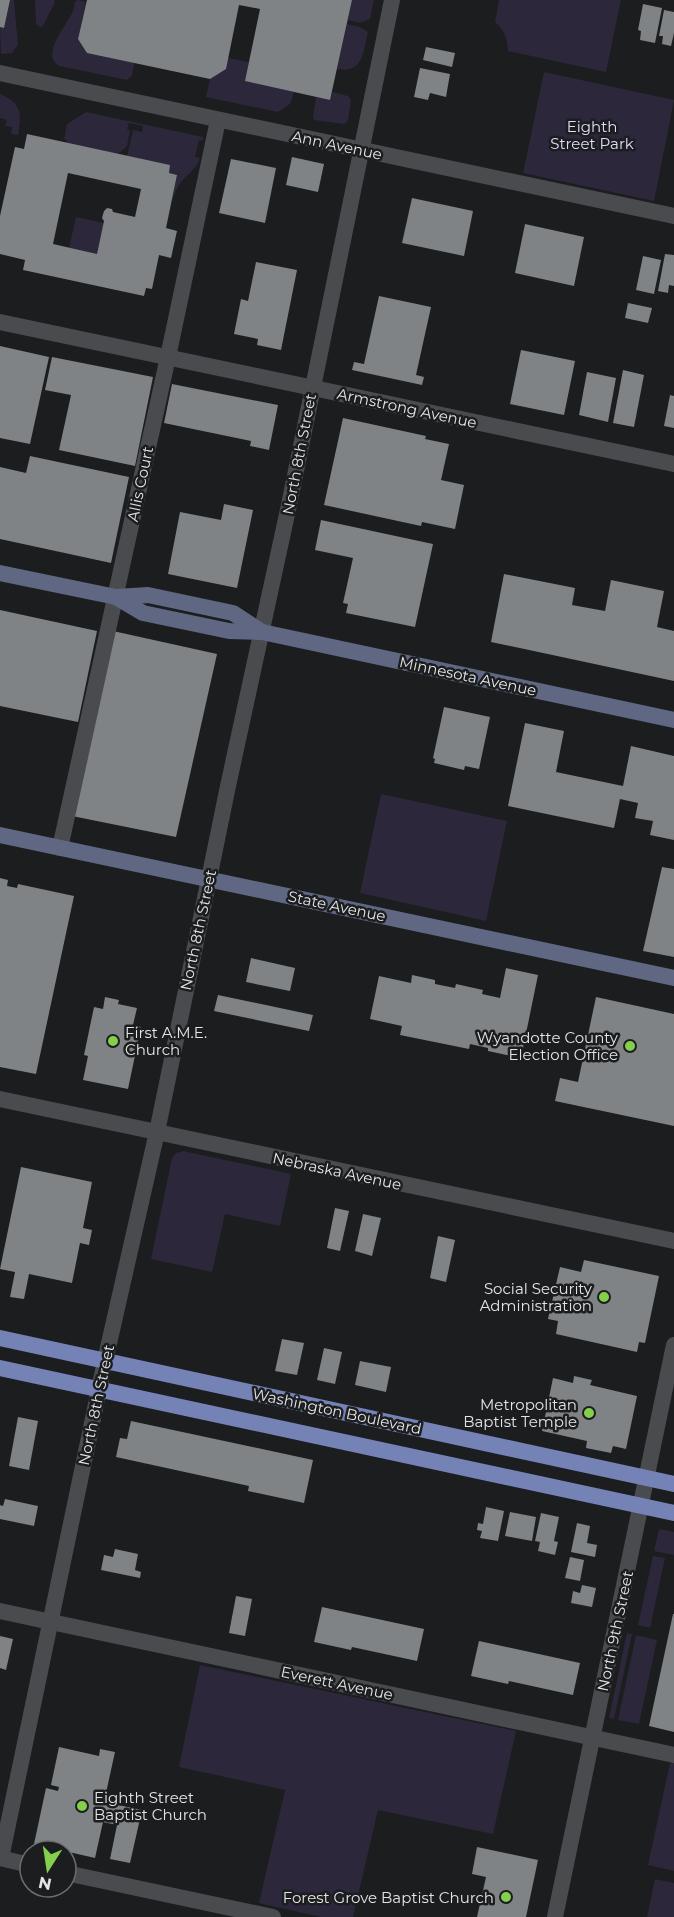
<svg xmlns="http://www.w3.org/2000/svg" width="674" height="1917" font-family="Montserrat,sans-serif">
	<rect width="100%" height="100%" fill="#1b1d1f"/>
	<g fill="#2c273b">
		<path d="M10 0H14L18 45 12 53 1 54 0 27 4 28Z"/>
		<path d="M35 0H54L55 2 43 26 40 27 36 24Z"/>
		<path d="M78 0 86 2 78 39 134 63 132 76 127 80 59 66C41 54 64 29 71 15 74 11 74 6 75 2Z"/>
		<path d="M352 0H374L370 19 360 23 348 20Z"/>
		<path d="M499 0H621L606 72 508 51C507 38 505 31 495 22Z"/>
		<path d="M347 24 360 27 368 32C363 51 364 74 337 69Z"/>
		<path d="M228 58 249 62 246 81 294 92 290 104 278 112 206 97 210 79Z"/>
		<path d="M544 72 674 100 654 201 523 173Z"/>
		<path d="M332 92 348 96 351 100 348 120 344 124 314 120 313 117 316 97 330 100Z"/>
		<path d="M0 94C22 103 22 114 18 135L11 134 12 127 5 126 7 120 0 118Z"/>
		<path d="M86 112 203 137V140H199L195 157 200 158C196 171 185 175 179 185 171 198 170 215 167 229L177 175 169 173 170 165 127 156 133 130 142 132 143 126 129 123 127 129 130 130 127 146 118 154 67 143V140L64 139 67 124Z"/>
		<path d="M76 217 104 223 97 254 69 248Z"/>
		<path d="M381 794 507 821 486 921 360 893Z"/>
		<path d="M183 1151 291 1174 280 1226 225 1214 212 1272 151 1259 172 1158 176 1153Z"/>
		<path d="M659 1529 674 1532V1555L654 1551Z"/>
		<path d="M653 1556 665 1558 650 1628 638 1625Z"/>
		<path d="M627 1633 632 1634 614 1719 609 1718Z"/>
		<path d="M636 1635 657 1640 639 1724 618 1720Z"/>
		<path d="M200 1665 516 1731 493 1834 378 1810 353 1917H321L259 1903 285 1790 179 1767Z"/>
		<path d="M670 1763H674V1871L648 1865Z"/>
		<path d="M655 1879 674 1883V1917H647Z"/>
	</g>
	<g fill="#7f8385" fill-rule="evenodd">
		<path d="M0 0H10L4 28 0 27Z"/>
		<path d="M87 0H352L330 100 245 81 260 9 239 5 226 69 210 79 87 53 78 39Z"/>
		<path d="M643 4 662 8 655 43 640 40 641 31 638 30Z"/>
		<path d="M664 10 674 12V33L671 46 662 44 663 36H659Z"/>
		<path d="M426 47 455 53 452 67 423 60Z"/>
		<path d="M420 68 450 74 446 97 430 93 428 100 414 97Z"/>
		<path d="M27 134 170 165 169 173 177 175 166 228 177 231 171 258 159 255 152 289 146 288 144 296 23 270 25 260 0 254V216L15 147 24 149ZM68 173 141 189 135 217 113 212 112 209 107 208 104 211 102 218 104 221 97 254 53 244Z"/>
		<path d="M292 157 324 164 318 192 286 185Z"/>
		<path d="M231 159 276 168 265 223 219 213Z"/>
		<path d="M412 198 473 211 464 256 402 243Z"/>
		<path d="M525 224 584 237 574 286 515 273Z"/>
		<path d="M665 254 674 255V286L669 285 668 293 658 291Z"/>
		<path d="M643 256 661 260 654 294 636 290Z"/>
		<path d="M256 262 297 270 281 350 257 345 258 339 234 334 241 299 248 301Z"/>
		<path d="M379 296 431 307 416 375 424 377 422 385 352 370 354 362 364 364Z"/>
		<path d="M628 303 652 308 648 323 625 318Z"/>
		<path d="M0 346 49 357 30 444 0 438Z"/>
		<path d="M521 350 575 361 564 415 510 404Z"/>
		<path d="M52 357 153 377 135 466 59 450 71 395 45 390Z"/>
		<path d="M623 370 644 375 634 427 613 423Z"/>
		<path d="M587 372 616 378 608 422 579 415Z"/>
		<path d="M172 384 278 405 269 450 250 446 251 441 164 423Z"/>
		<path d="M670 395 674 396V428L664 426Z"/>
		<path d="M343 418 426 436 425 439 449 444 441 480 464 485 455 529 422 522 421 526 324 505Z"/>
		<path d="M30 456 129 477 111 563 0 539V467L26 473Z"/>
		<path d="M224 504 253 510 237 588 168 574 180 512 221 520Z"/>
		<path d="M321 520 433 544 415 627 346 613 348 604 343 603 353 558 315 550Z"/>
		<path d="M504 574 575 588 572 605 605 611 611 580 664 591 657 627 674 631V681L491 642Z"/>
		<path d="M0 610 97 631 78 722 0 706Z"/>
		<path d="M113 631 217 654 176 837 72 816Z"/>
		<path d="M444 707 490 717 479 769 465 766 464 770 434 763 435 759 433 758Z"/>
		<path d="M525 723 564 731 556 772 623 786 631 746 674 756V840L650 835 653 821 635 818 638 803 620 799 614 828 508 806Z"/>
		<path d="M662 867 674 869V957L643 951Z"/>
		<path d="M0 878 8 880 7 886 17 888 18 884 74 896 36 1074 0 1067Z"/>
		<path d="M251 958 295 968 290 991 246 982Z"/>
		<path d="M506 968 538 975 521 1058 488 1051V1048L470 1044 469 1049 400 1035 402 1026 370 1019 379 976 411 983 412 975 435 980V984L455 988 456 984 483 990 482 994 500 998Z"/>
		<path d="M218 995 313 1015 309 1031 214 1011Z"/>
		<path d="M105 997 119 1000 118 1004 137 1008 133 1025 141 1027 128 1089 83 1080 88 1056 84 1055 94 1007 103 1009Z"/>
		<path d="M596 997 674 1014V1126L555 1101 560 1078 578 1082Z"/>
		<path d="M21 1167 92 1182 83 1228 92 1230 89 1245 80 1243 72 1283 29 1274 24 1299 10 1297 15 1272 0 1269Z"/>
		<path d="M335 1208 349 1211 340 1251 327 1248Z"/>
		<path d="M363 1214 381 1218 372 1256 355 1251Z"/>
		<path d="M438 1236 455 1240 446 1282 430 1278Z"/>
		<path d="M584 1260 659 1276 645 1343 639 1342 637 1352 556 1334 558 1321 548 1319 560 1267 581 1272Z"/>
		<path d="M282 1339 304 1343 297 1375 275 1371Z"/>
		<path d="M324 1348 342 1352 335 1384 317 1380Z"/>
		<path d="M360 1361 391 1367 386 1392 355 1385Z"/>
		<path d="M574 1376 592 1380 590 1385 637 1396 626 1449 613 1446 611 1453 586 1448 587 1441 542 1431 553 1378 573 1383Z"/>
		<path d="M18 1417 38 1421 29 1470 9 1466Z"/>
		<path d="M131 1421 313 1460 304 1503 248 1491 249 1486 116 1457 120 1438 127 1439Z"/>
		<path d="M5 1499 38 1506 34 1526 0 1519V1505L3 1506Z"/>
		<path d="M486 1507 504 1511 498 1541 480 1538 482 1531 477 1530 478 1523 483 1524Z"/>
		<path d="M510 1512 536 1517 532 1541 505 1536Z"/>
		<path d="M541 1513 559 1517 554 1541 558 1542 555 1555 538 1551 540 1542 535 1541Z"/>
		<path d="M577 1523 590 1526 587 1543 597 1545 595 1557 571 1552Z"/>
		<path d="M115 1549 138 1554 135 1570 141 1572 140 1578 101 1570 104 1555 113 1557Z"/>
		<path d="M570 1557 584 1560 580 1581 565 1578Z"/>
		<path d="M582 1585 596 1588 592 1607 571 1603 573 1591 580 1593Z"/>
		<path d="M236 1596 252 1599 245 1636 229 1633Z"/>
		<path d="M322 1607 424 1629 417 1661 352 1647 351 1650 314 1642Z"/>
		<path d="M673 1614H674V1732L649 1726Z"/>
		<path d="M0 1636 13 1639 6 1670 0 1668Z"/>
		<path d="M479 1641 580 1663 573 1695 509 1681 508 1684 471 1676Z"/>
		<path d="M59 1747 99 1756 100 1749 115 1752 104 1802 142 1810 130 1863 110 1859 117 1825 103 1822 95 1858 34 1844 46 1788 58 1791 59 1787 51 1785Z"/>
		<path d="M477 1847 538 1860 526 1917H477L486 1877 472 1874Z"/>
	</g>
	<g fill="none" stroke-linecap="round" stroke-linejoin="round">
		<g stroke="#494b4e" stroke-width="16">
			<path d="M0 73 674 216"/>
			<path d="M0 322 674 464"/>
			<path d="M60 848 168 357 218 120"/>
			<path d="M0 1099 674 1241"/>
			<path d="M0 1611 674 1755"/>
			<path d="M0 1858 30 1865"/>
			<path d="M1 1858 105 1361 157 1132 228 786 289 505 392 0"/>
			<path d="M66 1873 273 1917"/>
			<path d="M555 1917 674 1345"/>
		</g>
		<g stroke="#5f6782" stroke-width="16">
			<path d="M0 573 116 597 148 595 233 613 262 632"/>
			<path d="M116 597 143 613 229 631 262 632 674 720"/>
			<path d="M0 835 674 978"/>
		</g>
		<g stroke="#7482b6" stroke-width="16">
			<path d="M0 1338 674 1484"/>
			<path d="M0 1368 674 1513"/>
		</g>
	</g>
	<g fill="#84d04d" stroke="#1b1d1f" stroke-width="2">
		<circle cx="113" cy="1041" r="6"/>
		<circle cx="630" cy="1046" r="6"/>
		<circle cx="604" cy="1297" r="6"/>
		<circle cx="589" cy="1413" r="6"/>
		<circle cx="82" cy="1806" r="6"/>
		<circle cx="506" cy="1897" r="6"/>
	</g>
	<g text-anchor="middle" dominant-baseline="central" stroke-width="5" stroke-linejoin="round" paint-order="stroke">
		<g font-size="15" fill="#e2dbfb" stroke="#1b1d1f">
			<text x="592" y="126">Eighth<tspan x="592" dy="17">Street Park</tspan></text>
		</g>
		<g font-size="15" fill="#e3e4e6" stroke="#1b1d1f">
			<text transform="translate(337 145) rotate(12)">Ann Avenue</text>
			<text transform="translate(407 408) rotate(12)">Armstrong Avenue</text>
			<text transform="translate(299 454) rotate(-79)">North 8th Street</text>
			<text transform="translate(140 484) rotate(-78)">Allis Court</text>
			<text transform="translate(468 676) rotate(12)">Minnesota Avenue</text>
			<text transform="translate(337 906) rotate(12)">State Avenue</text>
			<text transform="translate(198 930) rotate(-78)">North 8th Street</text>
			<text transform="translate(337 1171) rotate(12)">Nebraska Avenue</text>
			<text transform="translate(96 1405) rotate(-78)">North 8th Street</text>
			<text transform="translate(337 1411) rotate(12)">Washington Boulevard</text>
			<text transform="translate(615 1631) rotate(-78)">North 9th Street</text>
			<text transform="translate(337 1683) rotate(12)">Everett Avenue</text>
		</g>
		<g font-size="15" fill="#e3e4e6" stroke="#1b1d1f" text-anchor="end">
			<text x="125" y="1032" text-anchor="start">First A.M.E.<tspan x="125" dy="17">Church</tspan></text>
			<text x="618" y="1037">Wyandotte County<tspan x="618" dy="17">Election Office</tspan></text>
			<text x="592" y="1288">Social Security<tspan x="592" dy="17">Administration</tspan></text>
			<text x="577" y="1404">Metropolitan<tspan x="577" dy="17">Baptist Temple</tspan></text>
			<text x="94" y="1797" text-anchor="start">Eighth Street<tspan x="94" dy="17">Baptist Church</tspan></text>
			<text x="494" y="1897">Forest Grove Baptist Church</text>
		</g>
	</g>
	<g transform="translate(48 1869) rotate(192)"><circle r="28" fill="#1b1d1f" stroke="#6b6d6f" stroke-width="1.5"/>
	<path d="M0-4.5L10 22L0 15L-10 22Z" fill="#84d04d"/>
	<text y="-9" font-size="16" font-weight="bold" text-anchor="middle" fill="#e3e4e6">N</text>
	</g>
</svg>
